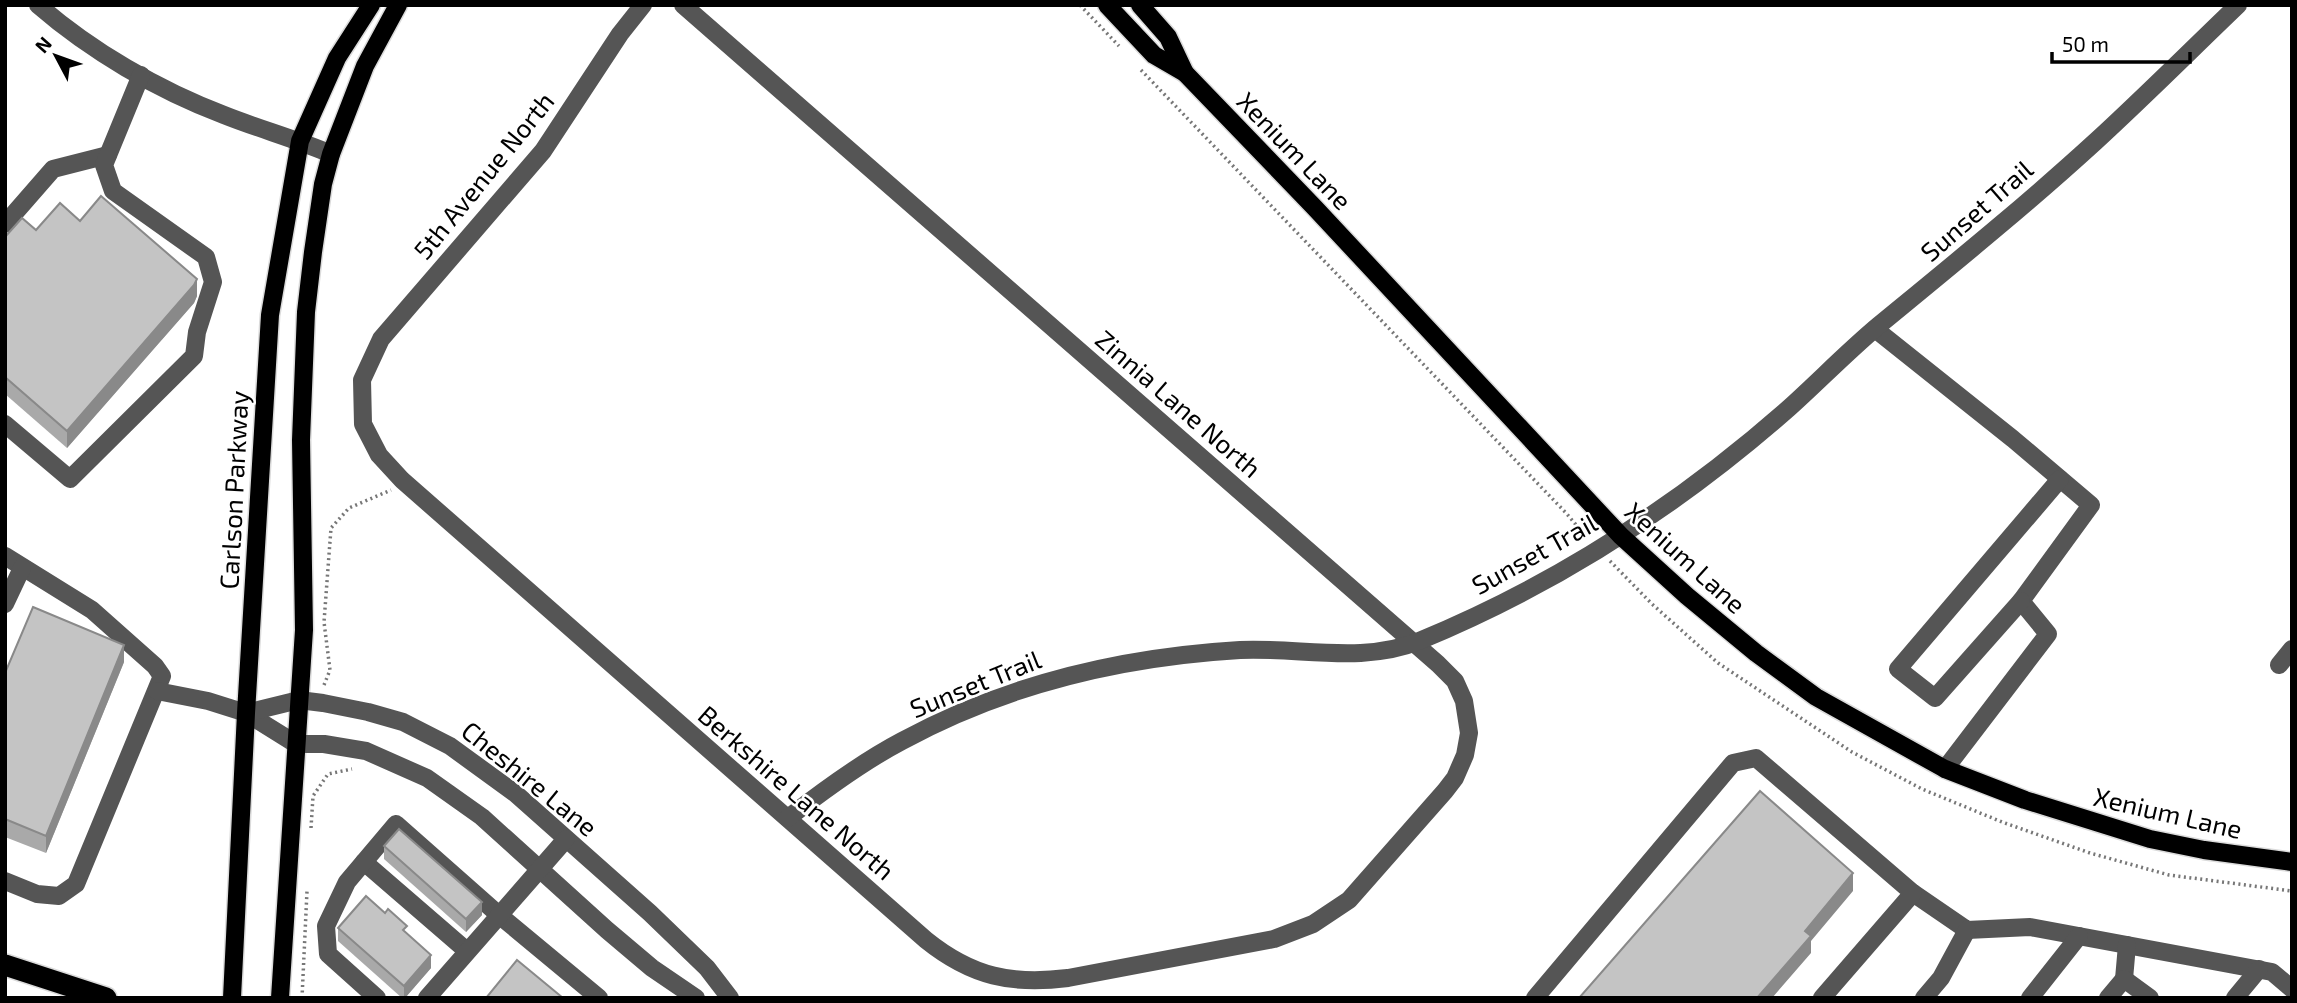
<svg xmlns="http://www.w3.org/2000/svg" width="2297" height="1003" font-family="'Exo 2',sans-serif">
	<rect width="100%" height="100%" fill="#fff"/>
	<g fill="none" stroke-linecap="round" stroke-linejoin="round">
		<defs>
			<g id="major">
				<path d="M1107 5 1154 55 1185 73 1315 208 1621 536 1687 596 1756 653 1816 697 1945 769 2025 800 2150 839 2204 850 2292 862"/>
				<path d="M1140 5 1168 37 1185 73"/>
				<path d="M232 998 246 713 270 315 300 141 337 58 371 5"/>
				<path d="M280 998 304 630 301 440 306 312 313 252 323 184 331 154 365 66 398 5"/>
			</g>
			<path id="highway" d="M5 965 106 998"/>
		</defs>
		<use href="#major" stroke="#dbdbdb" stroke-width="21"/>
		<use href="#highway" stroke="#dbdbdb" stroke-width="24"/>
		<g stroke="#777" stroke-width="3.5" stroke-dasharray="2 3.5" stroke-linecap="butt">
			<path d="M1080 5 1119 46"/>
			<path d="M1141 70 1567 514 1587 538"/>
			<path d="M1610 561 1652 604 1718 663 1852 752 1922 789 2002 822 2090 853 2169 875 2292 891"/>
			<path d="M324 685 330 670 324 622 331 528 349 508 391 490"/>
			<path d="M311 828 313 796 328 774 352 769"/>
			<path d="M302 998 307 891"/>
		</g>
		<g stroke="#555" stroke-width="18">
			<path d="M38 5C91 51 158 90 224 115 259 129 296 139 331 154"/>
			<path d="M643 5 620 34 543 151 381 339 362 380 363 424 379 455 402 480 926 940C972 977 1012 985 1068 978L1274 939 1313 924 1349 900 1445 791 1455 778 1465 755 1469 733 1464 701 1455 681 1438 664 683 5"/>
			<path d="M5 224 53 169 108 155"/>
			<path d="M1875 329 2013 439 2091 505 2021 601 2048 634 1945 769"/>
			<path d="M5 424 70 479 194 356 197 332 213 282 206 257 113 191 104 165 141 75"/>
			<path d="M5 556 92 610 155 666 162 676 76 884 59 896 37 894 5 881"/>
			<path d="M2021 601 1935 698 1898 669 2060 479"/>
			<path d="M5 604 22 568"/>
			<path d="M2279 665 2292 649"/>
			<path d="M157 691 208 701 246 713 296 744H324L366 751 427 778 482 817 607 930 652 968 696 998"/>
			<path d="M246 713 299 700 323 703 368 712 403 722 450 746 516 794 650 913 707 968 730 998"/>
			<path d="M788 818C824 790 862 762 902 741 1007 684 1121 657 1240 650 1299 647 1363 664 1419 641 1555 585 1679 505 1789 408 1819 381 1847 352 1878 326 1951 266 2025 206 2095 142 2143 98 2190 51 2238 5"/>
			<path d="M364 862 467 951"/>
			<path d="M1913 893 1967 930 2030 927 2272 972 2292 989"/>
			<path d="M2124 979 2127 945"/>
			<path d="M377 998 328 954 326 926 347 882 396 824 499 915 599 998"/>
			<path d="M427 998 566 839"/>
			<path d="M1535 998 1733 763 1756 758 1913 893 1822 998"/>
			<path d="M1924 998 1941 978 1967 930"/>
			<path d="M2030 998 2079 936"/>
			<path d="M2108 998 2124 979 2150 998"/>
			<path d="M2235 998 2259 969"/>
		</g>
		<use href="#major" stroke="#000" stroke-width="18"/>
		<use href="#highway" stroke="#000" stroke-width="21"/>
	</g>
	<g fill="#a9a9a9">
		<path d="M80 221 197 296 194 303 67 448 5 394V237Z"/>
		<path d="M124 662 46 853 5 837V673Z"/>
		<path d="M384 846 482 915 466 932 384 859Z"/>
		<path d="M338 928 431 968 405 998H402L338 941Z"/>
	</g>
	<g fill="#898989">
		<path d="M197 279V296L194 303 67 448V431Z"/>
		<path d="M124 645V662L46 853V836Z"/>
		<path d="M1853 873V891L1811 941V953L1772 998H1757L1805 931Z"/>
		<path d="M482 902V915L466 932V919Z"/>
		<path d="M431 955V968L405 998H404V986Z"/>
	</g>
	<g fill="#c4c4c4" stroke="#898989" stroke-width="2">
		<path d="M101 196 197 279 194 285 67 431 5 377V237L22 218 36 230 60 203 80 221Z"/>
		<path d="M33 607 124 645 46 836 5 819V673Z"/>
		<path d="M1760 791 1853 873 1805 931 1811 936 1757 998H1579Z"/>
		<path d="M399 829 482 902 466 919 384 846Z"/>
		<path d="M366 896 385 913 388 909 407 926 403 930 431 955 404 986 338 928Z"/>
		<path d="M517 960 563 998H486Z"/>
	</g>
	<g text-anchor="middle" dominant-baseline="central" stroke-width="5" stroke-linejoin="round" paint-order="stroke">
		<g font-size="26" fill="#000" stroke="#fff">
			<text transform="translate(1295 150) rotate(46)">Xenium Lane</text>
			<text transform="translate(483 175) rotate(-51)">5th Avenue North</text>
			<text transform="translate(1976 210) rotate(-41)">Sunset Trail</text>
			<text transform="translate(1179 403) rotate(41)">Zinnia Lane North</text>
			<text transform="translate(233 490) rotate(-87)">Carlson Parkway</text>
			<text transform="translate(1534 553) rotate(-29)">Sunset Trail</text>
			<text transform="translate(1686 557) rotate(42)">Xenium Lane</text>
			<text transform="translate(975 683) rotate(-22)">Sunset Trail</text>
			<text transform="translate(530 778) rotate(39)">Cheshire Lane</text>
			<text transform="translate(797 792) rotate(41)">Berkshire Lane North</text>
			<text transform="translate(2168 812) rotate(13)">Xenium Lane</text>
		</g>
	</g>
	<rect width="2297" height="1003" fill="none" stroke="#000000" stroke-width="14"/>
	<g transform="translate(56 56) rotate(311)" stroke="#ffffff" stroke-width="5" paint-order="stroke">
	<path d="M0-5L12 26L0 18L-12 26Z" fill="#000000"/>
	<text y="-10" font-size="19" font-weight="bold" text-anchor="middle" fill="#000000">N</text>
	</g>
	<path d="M2052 52v10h138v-10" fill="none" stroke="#000000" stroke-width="3.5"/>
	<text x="2062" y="52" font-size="21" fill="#000000" stroke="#ffffff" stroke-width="5" paint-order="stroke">50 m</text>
</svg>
